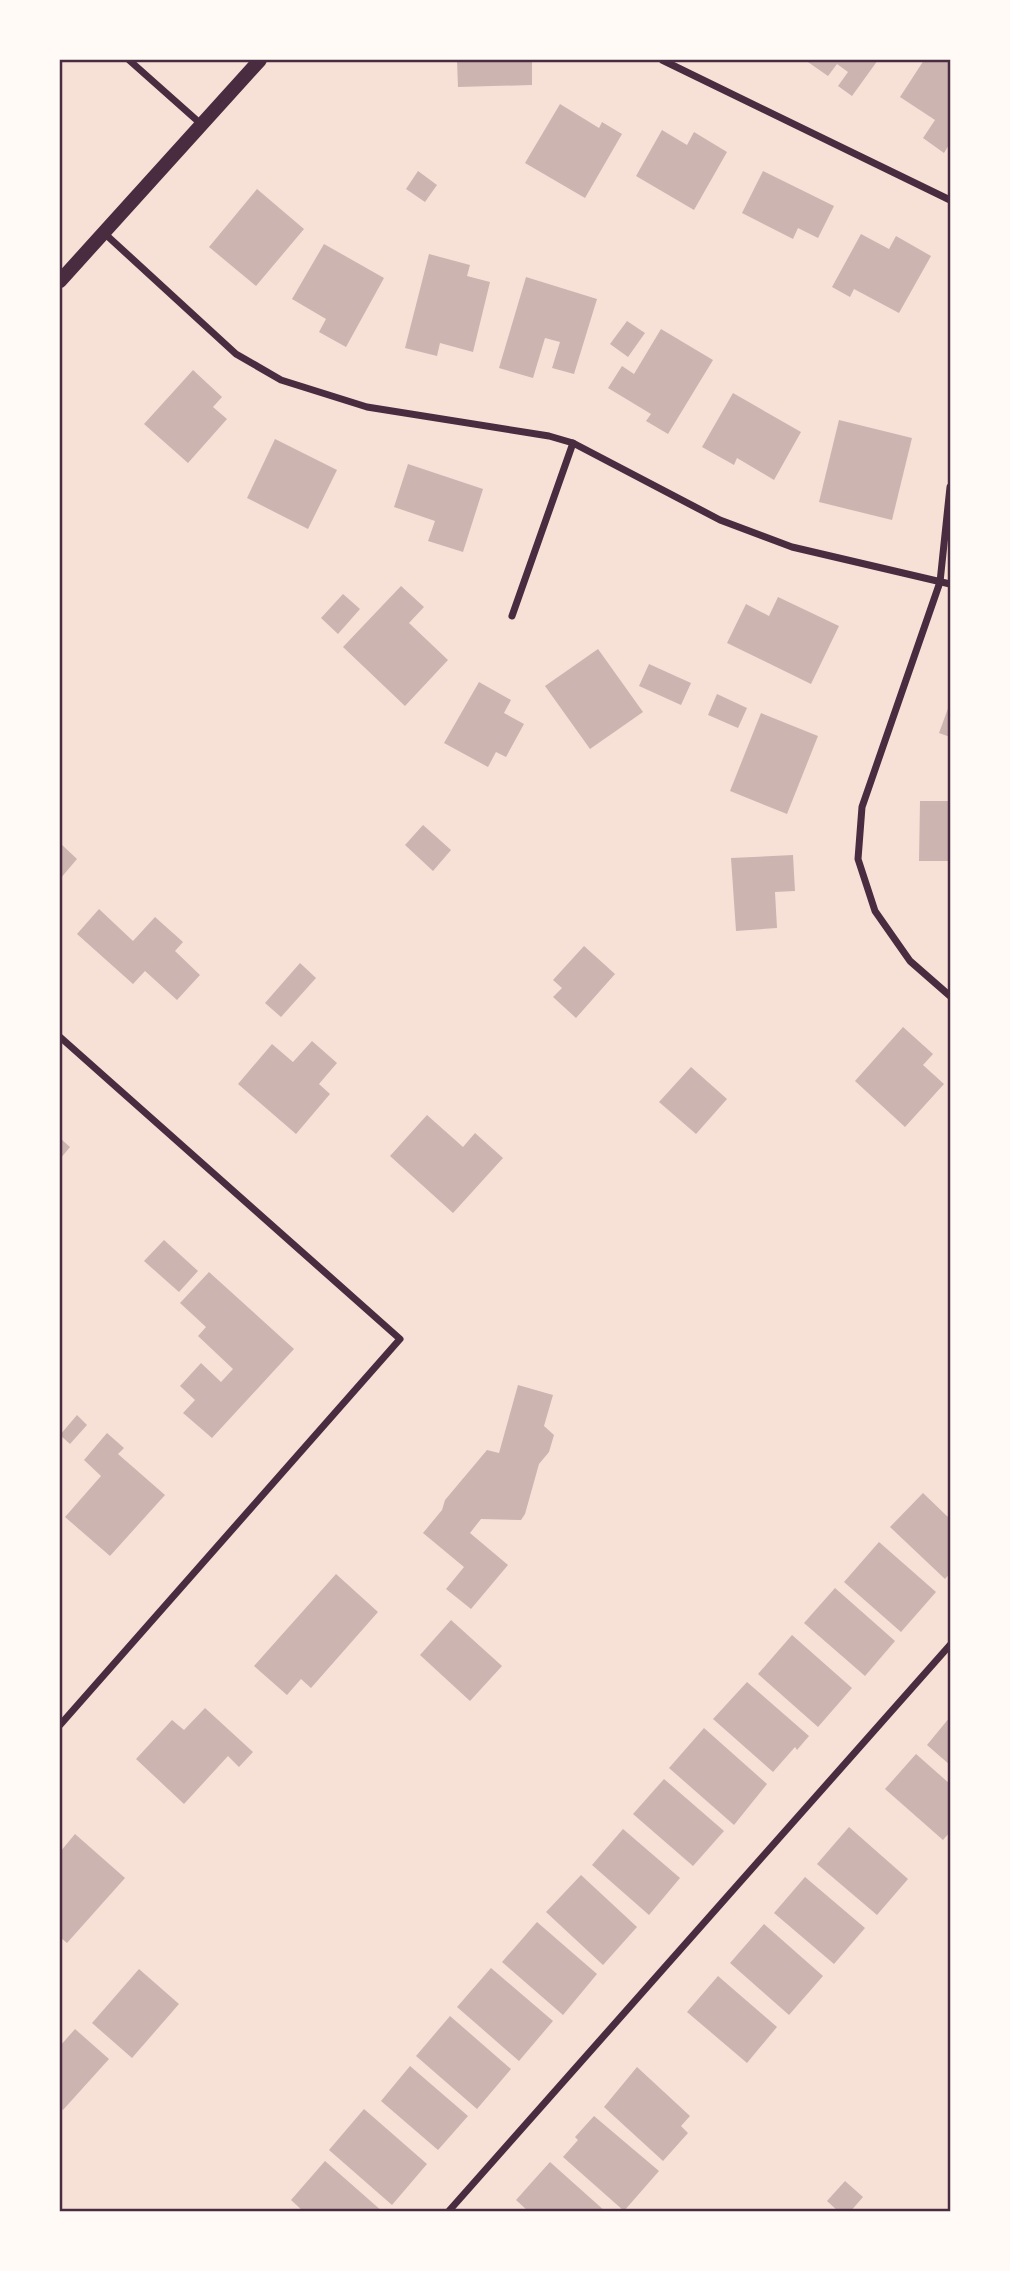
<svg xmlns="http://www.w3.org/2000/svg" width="1010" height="2271" font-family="'Roboto Condensed',sans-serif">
	<rect width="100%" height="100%" fill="#f7e1d7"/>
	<g fill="#ccb4b1">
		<path d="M457 60H532V85L458 87Z"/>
		<path d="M805 60H878L852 96 838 86 848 72 837 64 828 76Z"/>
		<path d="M924 60H950V143L944 153 923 138 935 120 900 97Z"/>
		<path d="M560 104 599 128 602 122 622 134 585 198 525 163Z"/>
		<path d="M662 130 687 145 694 132 727 152 694 210 636 176Z"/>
		<path d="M418 171 437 185 425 202 406 189Z"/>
		<path d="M763 171 834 206 818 238 798 228 793 239 742 213Z"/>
		<path d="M257 189 304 229 256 286 209 247Z"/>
		<path d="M861 234 889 249 896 236 931 256 899 313 854 289 850 297 832 287Z"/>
		<path d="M324 244 384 278 346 347 319 332 326 319 292 299Z"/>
		<path d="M429 254 470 265 467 276 490 282 473 352 440 343 437 356 405 348Z"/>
		<path d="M526 277 597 299 574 374 552 368 560 342 545 338 533 378 499 368Z"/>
		<path d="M627 321 645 333 628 357 610 344Z"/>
		<path d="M661 329 713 360 668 434 646 421 651 414 608 388 622 366 634 374Z"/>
		<path d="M193 370 222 397 213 407 227 419 188 463 144 424Z"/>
		<path d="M733 393 801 432 774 480 737 458 734 465 702 447Z"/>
		<path d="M839 420 912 438 892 520 819 502Z"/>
		<path d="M275 439 337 470 308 529 247 498Z"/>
		<path d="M408 464 483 489 463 552 428 541 435 521 394 507Z"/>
		<path d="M401 586 424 607 409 623 448 660 405 706 343 647Z"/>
		<path d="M343 594 360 609 338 634 321 618Z"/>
		<path d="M778 597 839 626 811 684 727 643 746 604 769 616Z"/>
		<path d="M598 649 643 712 590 749 545 686Z"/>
		<path d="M649 664 691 683 681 705 639 686Z"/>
		<path d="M479 682 511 700 504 713 524 724 506 757 496 752 488 767 444 743Z"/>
		<path d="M717 694 747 708 738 728 708 715Z"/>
		<path d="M950 703V737L939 733Z"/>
		<path d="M761 713 818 736 787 814 730 791Z"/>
		<path d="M920 801H950V861H919Z"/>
		<path d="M423 825 451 850 433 871 405 845Z"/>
		<path d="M60 843 77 859 60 879Z"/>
		<path d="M793 855 795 891 775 892 777 928 736 931 731 858Z"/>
		<path d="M99 909 133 941 155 917 183 942 175 951 200 975 177 1000 145 971 133 984 77 934Z"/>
		<path d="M584 946 615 974 576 1018 553 997 562 988 553 980Z"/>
		<path d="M300 963 316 978 281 1017 265 1003Z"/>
		<path d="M903 1027 933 1054 923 1065 944 1084 905 1127 855 1081Z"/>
		<path d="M312 1041 337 1063 319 1084 330 1094 296 1134 238 1084 272 1044 293 1062Z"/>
		<path d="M691 1067 727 1099 696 1134 659 1102Z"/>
		<path d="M427 1115 463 1147 475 1133 503 1158 453 1213 390 1156Z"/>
		<path d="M60 1138 70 1147 60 1159Z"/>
		<path d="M164 1240 198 1271 179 1292 144 1261Z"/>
		<path d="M209 1272 294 1349 212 1438 183 1413 195 1400 180 1386 201 1363 221 1382 233 1369 198 1336 206 1327 180 1303Z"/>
		<path d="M518 1385 553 1395 544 1426 554 1435 549 1452 539 1464 525 1514 521 1520 481 1519 470 1533 508 1565 471 1609 446 1589 464 1567 423 1533 442 1510 445 1500 487 1450 499 1453Z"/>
		<path d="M77 1415 87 1425 70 1444 60 1435Z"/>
		<path d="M107 1433 124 1448 118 1454 165 1495 110 1556 65 1517 101 1476 84 1460Z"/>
		<path d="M923 1493 950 1519V1573L945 1579 890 1527Z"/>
		<path d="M879 1542 936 1592 901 1632 844 1582Z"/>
		<path d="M336 1574 378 1612 311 1688 301 1679 287 1695 254 1666Z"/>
		<path d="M835 1588 895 1641 865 1676 804 1623Z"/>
		<path d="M451 1620 502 1666 470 1701 420 1655Z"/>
		<path d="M792 1635 852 1688 818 1727 758 1674Z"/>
		<path d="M747 1682 809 1736 797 1750 795 1747 773 1772 713 1719Z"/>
		<path d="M205 1708 253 1752 239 1767 228 1756 184 1804 136 1759 172 1720 184 1730Z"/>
		<path d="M950 1717V1765L927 1745Z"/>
		<path d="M704 1728 767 1784 734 1825 669 1768Z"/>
		<path d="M916 1754 950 1784V1832L943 1840 885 1789Z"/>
		<path d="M664 1779 724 1831 693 1866 633 1814Z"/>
		<path d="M849 1827 908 1879 877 1915 817 1864Z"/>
		<path d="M623 1829 680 1878 649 1915 592 1865Z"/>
		<path d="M75 1834 125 1878 67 1943 60 1937V1852Z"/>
		<path d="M581 1875 637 1927 603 1965 546 1912Z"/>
		<path d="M805 1877 865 1928 834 1964 774 1913Z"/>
		<path d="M537 1922 597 1974 563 2015 502 1962Z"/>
		<path d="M764 1924 823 1976 789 2015 730 1963Z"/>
		<path d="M491 1968 553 2021 519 2061 457 2007Z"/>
		<path d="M139 1969 179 2004 132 2058 92 2023Z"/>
		<path d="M718 1976 777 2027 747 2063 687 2012Z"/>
		<path d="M450 2016 511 2069 477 2109 416 2056Z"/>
		<path d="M75 2029 109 2059 63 2110 60 2107V2046Z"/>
		<path d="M410 2066 468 2116 438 2150 381 2101Z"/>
		<path d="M637 2067 690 2116 681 2126 688 2133 663 2161 604 2107Z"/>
		<path d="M364 2109 427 2164 392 2205 329 2150Z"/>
		<path d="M594 2116 659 2171 624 2211 563 2157 578 2140 575 2137Z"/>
		<path d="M325 2161 383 2212H304L291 2200Z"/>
		<path d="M550 2162 606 2212H529L516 2200Z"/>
		<path d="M845 2181 863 2197 850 2212H839L827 2201Z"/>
	</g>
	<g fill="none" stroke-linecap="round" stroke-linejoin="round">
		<g stroke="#4a2c40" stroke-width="7">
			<path d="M129 60 201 124"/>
			<path d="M662 60 950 200"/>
			<path d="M103 232 236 354 281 380 367 407 549 436 573 443 720 520 792 547 950 584"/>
			<path d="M950 487 940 582 862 807 858 859 875 911 910 961 950 996"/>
			<path d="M512 616 573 443"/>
			<path d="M60 1037 400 1339 60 1725"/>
			<path d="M448 2212 950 1645"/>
		</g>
		<path stroke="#4a2c40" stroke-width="14" d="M60 281 260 60"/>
	</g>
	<rect width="1010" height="2271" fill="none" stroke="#fffaf5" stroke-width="122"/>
	<rect x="61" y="61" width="888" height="2149" fill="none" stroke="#4a2c40" stroke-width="2.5"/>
</svg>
